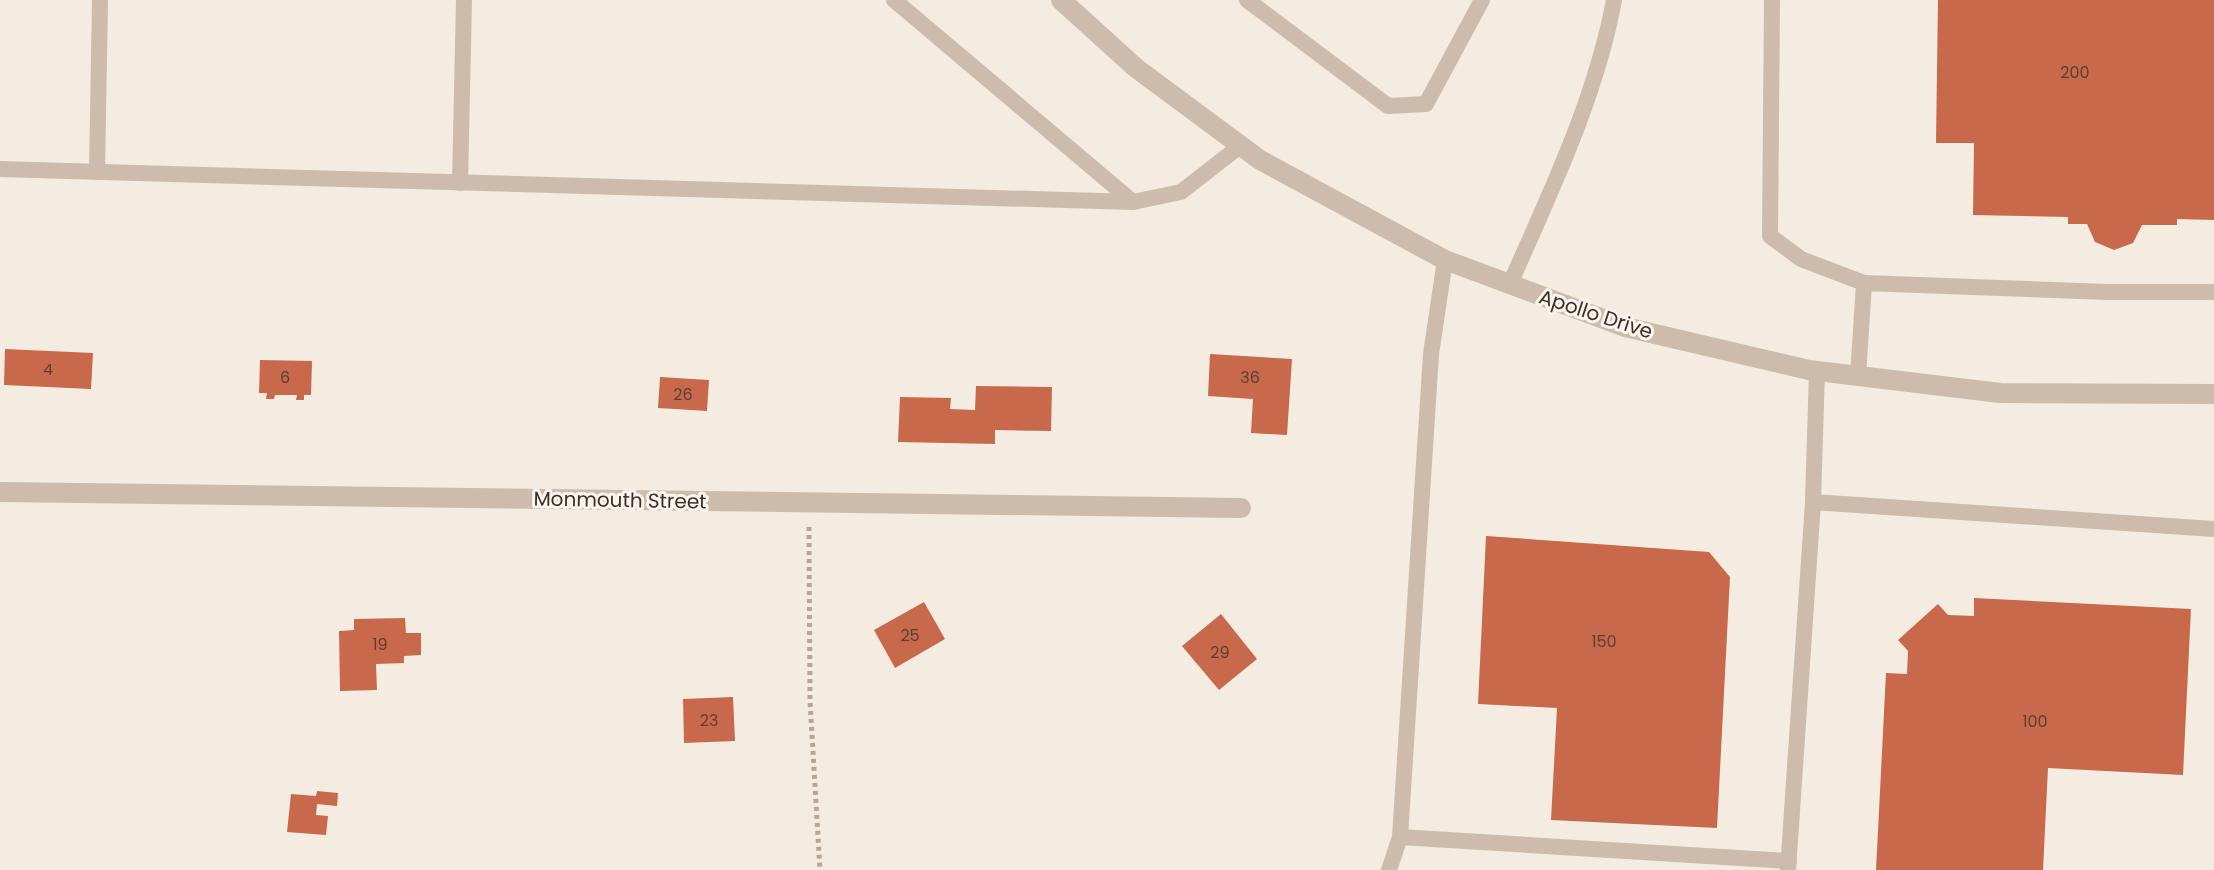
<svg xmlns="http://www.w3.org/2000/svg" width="2214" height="870" font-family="Poppins,sans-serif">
	<rect width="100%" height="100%" fill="#f4ebe1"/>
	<g fill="#c8694b">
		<path d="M1938 0H2214V220L2177 219V225H2142L2133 243 2114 250 2095 242 2087 224H2068V217L1973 215 1974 143H1936Z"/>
		<path d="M5 349 93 353 91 389 4 385Z"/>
		<path d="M1210 354 1292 359 1287 435 1251 433 1253 399 1208 396Z"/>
		<path d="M260 360 312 361 311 395H304V400H296L297 395H275L274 399H266L267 393H259Z"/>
		<path d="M660 377 709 380 707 411 658 408Z"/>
		<path d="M976 386 1052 387 1051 431 995 430V444L898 442 900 397 951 398 950 409 975 410Z"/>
		<path d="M1486 536 1709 552 1730 577 1717 828 1551 820 1557 708 1478 704Z"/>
		<path d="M1974 598 2191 609 2183 775 2048 768 2043 870H1876L1886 673 1907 674 1908 651 1898 640 1938 604 1948 615 1974 616Z"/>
		<path d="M924 602 945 639 895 668 874 630Z"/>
		<path d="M1221 614 1257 659 1219 690 1182 646Z"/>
		<path d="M405 618 406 633H421V655L404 656V663L376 664 377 690 340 691 339 631 354 630V619Z"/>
		<path d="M733 697 735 741 684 743 683 699Z"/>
		<path d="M317 791 338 793 337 806 317 804 316 815 328 816 326 835 287 832 291 794 316 796Z"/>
	</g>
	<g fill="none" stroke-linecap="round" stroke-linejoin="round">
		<path stroke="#b9a596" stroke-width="5" stroke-dasharray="4 4" stroke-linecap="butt" d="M809 527 810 701 820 870"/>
		<g stroke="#cdbbac" stroke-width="16">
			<path d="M894 0 1133 202"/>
			<path d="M1247 0 1388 106 1426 104 1482 0"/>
			<path d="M1772 0 1770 236 1801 259 1864 283"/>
			<path d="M0 169 1133 202 1181 192 1240 146"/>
			<path d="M97 172 100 0"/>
			<path d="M460 183 464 0"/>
			<path d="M1510 284C1550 193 1596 98 1614 0"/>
			<path d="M1817 371 1813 502 2214 529"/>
			<path d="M1858 376 1864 283 2107 292H2214"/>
			<path d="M1400 837 1789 861"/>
			<path d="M1389 870 1400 837 1431 354 1445 260"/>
			<path d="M1788 870 1813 502"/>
		</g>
		<g stroke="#cdbbac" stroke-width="20">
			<path d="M1061 0 1136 68 1260 160 1445 260 1625 327 1809 370 2000 393 2214 394"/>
			<path d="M0 492 1241 508"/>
		</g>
	</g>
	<g text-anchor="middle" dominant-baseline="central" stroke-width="6" stroke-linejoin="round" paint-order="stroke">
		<g font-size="16" fill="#5e3e33">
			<text x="2075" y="72">200</text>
			<text x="48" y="369">4</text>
			<text x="285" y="377">6</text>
			<text x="1250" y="377">36</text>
			<text x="683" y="394">26</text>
			<text x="910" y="635">25</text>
			<text x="1604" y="641">150</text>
			<text x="380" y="644">19</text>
			<text x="1220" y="652">29</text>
			<text x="709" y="720">23</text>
			<text x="2035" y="721">100</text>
		</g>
		<g font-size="20" fill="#3b302b" stroke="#fbf5ee">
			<text transform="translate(1596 314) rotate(18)">Apollo Drive</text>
			<text transform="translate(620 500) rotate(1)">Monmouth Street</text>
		</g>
	</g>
</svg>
